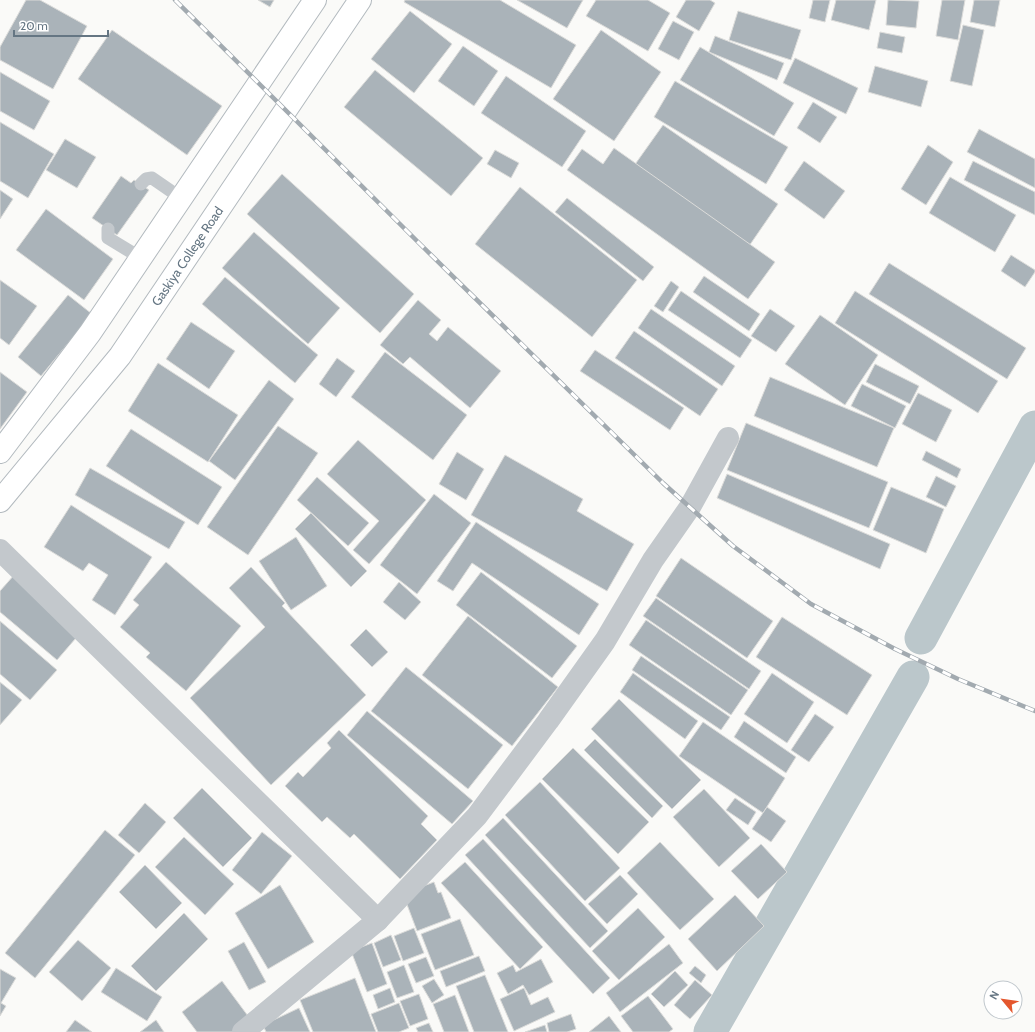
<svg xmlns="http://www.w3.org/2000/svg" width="1035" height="1032" font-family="Cabin,sans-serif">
	<rect width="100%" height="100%" fill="#fafaf8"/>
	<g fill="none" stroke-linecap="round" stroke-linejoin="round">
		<g stroke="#bbc7cb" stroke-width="33">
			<path d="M921 638 1035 427"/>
			<path d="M710 1032 913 677"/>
		</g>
	</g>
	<g fill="#aab3b9" stroke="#dcdcda">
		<path d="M26 0H40L87 26 53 89 0 60V47Z"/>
		<path d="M258 0H274L270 7Z"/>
		<path d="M405 0H500L576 45 551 88 404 2Z"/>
		<path d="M517 0H583L567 28Z"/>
		<path d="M596 0H648L670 13 648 51 586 16Z"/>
		<path d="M686 0H710L715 3 699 31 676 17Z"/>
		<path d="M813 0H830L825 22 809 18Z"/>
		<path d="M836 0H876L869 30 831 20Z"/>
		<path d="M888 0 919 1 916 28 886 25Z"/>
		<path d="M942 0H965L958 40 936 36Z"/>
		<path d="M974 0H1000L995 27 970 22Z"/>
		<path d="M410 11 452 44 414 93 371 59Z"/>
		<path d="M738 11 801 30 791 60 729 40Z"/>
		<path d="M673 21 694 32 679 60 658 49Z"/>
		<path d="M963 25 984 30 972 86 950 81Z"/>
		<path d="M112 30 222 106 187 155 78 79Z"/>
		<path d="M601 30 661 72 614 141 553 99Z"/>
		<path d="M880 32 905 37 902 53 877 48Z"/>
		<path d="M715 36 784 63 777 80 709 52Z"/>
		<path d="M463 46 498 71 474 106 438 81Z"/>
		<path d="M700 47 794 103 774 136 680 80Z"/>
		<path d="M795 58 858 88 846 114 783 83Z"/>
		<path d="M875 66 928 81 921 107 868 92Z"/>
		<path d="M375 70 483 158 451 196 344 107Z"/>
		<path d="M0 72 50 101 34 130 0 111Z"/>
		<path d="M506 76 586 131 562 167 481 113Z"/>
		<path d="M675 81 788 147 766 184 654 117Z"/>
		<path d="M813 102 837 117 820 143 797 128Z"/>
		<path d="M0 122 54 154 28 198 0 181Z"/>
		<path d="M663 125 778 204 747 249 631 170Z"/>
		<path d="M979 129 1035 159V188L967 152Z"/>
		<path d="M65 139 96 157 77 188 46 170Z"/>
		<path d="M928 145 953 162 926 205 901 189Z"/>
		<path d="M614 148 775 262 748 299 567 170 582 149 603 164Z"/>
		<path d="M495 150 519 163 511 178 487 164Z"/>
		<path d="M804 161 845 191 824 219 784 190Z"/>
		<path d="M973 161 1035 192V215L964 180Z"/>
		<path d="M282 174 414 294 380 333 247 214Z"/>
		<path d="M121 176 131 183 134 180 149 190 117 235 92 218Z"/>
		<path d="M950 177 1016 215 995 252 929 213Z"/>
		<path d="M520 187 637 280 592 337 475 244Z"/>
		<path d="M0 190 13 199 0 219Z"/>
		<path d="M567 198 654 267 643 281 555 212Z"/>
		<path d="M46 209 113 259 84 300 16 250Z"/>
		<path d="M254 232 340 308 308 344 222 268Z"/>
		<path d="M1011 255 1035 270V272L1025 287 1001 271Z"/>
		<path d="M889 263 1026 348 1007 379 869 294Z"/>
		<path d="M704 276 760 314 749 331 693 292Z"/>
		<path d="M225 277 318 355 295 383 202 304Z"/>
		<path d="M0 280 37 306 9 345 0 338Z"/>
		<path d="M671 281 679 287 663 312 654 306Z"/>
		<path d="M681 291 752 340 740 358 668 310Z"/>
		<path d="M855 291 998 381 978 413 835 323Z"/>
		<path d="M68 295 92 314 41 376 18 357Z"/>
		<path d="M418 300 441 320 429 334 437 341 448 327 501 371 470 408 410 357 403 364 380 345Z"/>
		<path d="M651 309 735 366 722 386 638 328Z"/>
		<path d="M770 309 795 326 776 352 751 336Z"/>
		<path d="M820 315 878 355 845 405 785 364Z"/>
		<path d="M191 322 235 351 209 389 166 359Z"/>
		<path d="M634 331 718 389 700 416 615 358Z"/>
		<path d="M595 350 684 408 670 430 580 371Z"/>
		<path d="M385 352 467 415 433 460 351 397Z"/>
		<path d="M337 358 355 371 336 397 319 384Z"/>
		<path d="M158 363 238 415 208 462 128 411Z"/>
		<path d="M875 364 919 386 910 404 866 382Z"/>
		<path d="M0 372 27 392 0 429Z"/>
		<path d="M770 377 894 428 877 467 754 416Z"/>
		<path d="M269 380 294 399 235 480 209 461Z"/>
		<path d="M862 384 906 406 895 428 851 406Z"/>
		<path d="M918 393 952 410 936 442 902 424Z"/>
		<path d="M746 423 888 482 869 528 727 470Z"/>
		<path d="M278 426 318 453 248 555 207 527Z"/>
		<path d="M131 429 222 487 198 525 106 466Z"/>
		<path d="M358 440 426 500 369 564 353 550 379 521 327 474Z"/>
		<path d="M926 451 961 469 957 478 922 460Z"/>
		<path d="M457 452 484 469 466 500 439 484Z"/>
		<path d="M505 455 583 499 577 511 634 544 607 591 471 515Z"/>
		<path d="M90 468 185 522 169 549 75 495Z"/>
		<path d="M727 474 890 544 880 569 717 498Z"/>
		<path d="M936 476 956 486 946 507 926 497Z"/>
		<path d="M317 477 369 523 348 546 297 500Z"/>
		<path d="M891 487 944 509 926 553 873 530Z"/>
		<path d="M434 494 471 523 417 594 380 565Z"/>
		<path d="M71 505 152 557 115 615 92 600 108 575 89 563 83 571 44 547Z"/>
		<path d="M311 513 367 571 351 587 295 529Z"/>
		<path d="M476 522 599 604 579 635 472 563 453 591 437 581Z"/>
		<path d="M296 537 327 586 291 610 259 561Z"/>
		<path d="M681 558 773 621 747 658 656 596Z"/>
		<path d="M166 562 241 626 186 691 146 657 150 653 120 627 139 605 133 600Z"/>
		<path d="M251 567 285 603 282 606 366 695 271 785 190 698 265 627 229 588Z"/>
		<path d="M481 572 577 646 552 678 456 605Z"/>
		<path d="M15 574 82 631 57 660 0 612V591Z"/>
		<path d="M399 582 421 602 405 620 383 602Z"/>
		<path d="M656 598 761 671 749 689 643 616Z"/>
		<path d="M468 616 558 687 512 746 422 675Z"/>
		<path d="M782 617 872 675 847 715 756 657Z"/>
		<path d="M646 620 748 690 731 715 629 645Z"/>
		<path d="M0 621 57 670 30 700 0 674Z"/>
		<path d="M366 629 388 652 372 667 350 645Z"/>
		<path d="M641 656 730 717 721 730 632 670Z"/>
		<path d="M406 667 503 745 468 789 371 711Z"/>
		<path d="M633 673 698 721 685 739 620 692Z"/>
		<path d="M772 673 814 702 787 743 744 714Z"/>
		<path d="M0 682 22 700 0 725Z"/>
		<path d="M619 699 701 780 672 809 591 729Z"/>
		<path d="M367 711 473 801 452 824 347 735Z"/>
		<path d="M815 714 834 727 809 762 791 750Z"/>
		<path d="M744 721 796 757 786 773 734 737Z"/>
		<path d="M703 722 785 778 763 813 679 756Z"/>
		<path d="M339 730 428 816 421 824 437 840 400 879 354 834 350 838 327 817 322 822 285 786 298 772 303 777 331 748 327 743Z"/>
		<path d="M595 739 663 806 652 818 584 750Z"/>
		<path d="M573 748 649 822 618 854 542 779Z"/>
		<path d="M540 782 620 868 585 901 505 815Z"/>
		<path d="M202 788 252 838 223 867 173 818Z"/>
		<path d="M704 789 750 838 719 867 673 817Z"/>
		<path d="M735 798 756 812 748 825 726 810Z"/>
		<path d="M145 803 166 822 139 853 118 835Z"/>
		<path d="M767 807 786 821 771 842 752 829Z"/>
		<path d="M503 818 608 931 590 948 485 835Z"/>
		<path d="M105 830 135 855 35 978 5 953Z"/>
		<path d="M262 832 292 856 261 894 232 870Z"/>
		<path d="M184 837 234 884 205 915 155 867Z"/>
		<path d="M483 839 610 978 593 994 465 855Z"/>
		<path d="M660 842 714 899 680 930 627 873Z"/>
		<path d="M761 844 787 872 758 899 731 871Z"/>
		<path d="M465 862 543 947 520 969 441 883Z"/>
		<path d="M145 865 182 903 156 929 119 892Z"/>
		<path d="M620 875 638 894 607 924 588 904Z"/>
		<path d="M434 882 438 893 441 892 451 918 417 931 403 894Z"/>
		<path d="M280 885 314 942 268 969 235 913Z"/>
		<path d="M735 895 764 926 717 971 688 939Z"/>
		<path d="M638 908 665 937 619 980 592 951Z"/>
		<path d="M184 913 208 939 156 991 131 966Z"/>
		<path d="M460 919 474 955 435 970 421 934Z"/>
		<path d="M414 928 424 953 403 961 394 936Z"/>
		<path d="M391 935 401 960 383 967 374 943Z"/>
		<path d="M78 940 111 968 82 1001 49 972Z"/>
		<path d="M244 942 266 982 249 990 228 951Z"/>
		<path d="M372 943 387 984 367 992 351 951Z"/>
		<path d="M669 944 683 963 620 1012 606 993Z"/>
		<path d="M479 956 485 971 446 987 440 971Z"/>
		<path d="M426 957 434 976 416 983 408 964Z"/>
		<path d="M541 959 553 982 529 995 523 985 508 994 497 973 513 965 516 972Z"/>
		<path d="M404 965 414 992 397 998 387 972Z"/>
		<path d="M695 966 706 975 701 983 689 973Z"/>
		<path d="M116 968 162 997 147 1021 101 992Z"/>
		<path d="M0 969 16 978 1 1003 6 1006 0 1016Z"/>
		<path d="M675 971 688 985 664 1007 651 994Z"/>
		<path d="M485 975 508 1032H474L456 986Z"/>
		<path d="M355 978 376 1032H313L300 1000Z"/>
		<path d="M434 979 444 995 432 1003 422 986Z"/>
		<path d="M695 980 712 995 690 1019 674 1005Z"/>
		<path d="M222 981 251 1020 236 1032H197L182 1012Z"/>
		<path d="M390 988 395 1002 378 1009 373 995Z"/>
		<path d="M524 988 531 1005 548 997 555 1012 514 1031 500 999Z"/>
		<path d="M419 994 428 1019 410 1026 400 1001Z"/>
		<path d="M455 995 469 1032H444L433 1004Z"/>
		<path d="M648 996 673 1029 669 1032H633L621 1016Z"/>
		<path d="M399 1003 409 1028 399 1032H378L371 1014Z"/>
		<path d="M299 1008 310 1032H266L263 1025Z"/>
		<path d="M571 1014 576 1029 567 1032H549L547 1023Z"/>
		<path d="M609 1016 621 1032H589Z"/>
		<path d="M75 1020 92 1032H66Z"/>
		<path d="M156 1020 164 1032H140Z"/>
		<path d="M429 1023 433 1032H418L416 1028Z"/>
		<path d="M545 1025 547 1032H525Z"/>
	</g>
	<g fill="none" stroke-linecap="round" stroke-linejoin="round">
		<defs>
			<g id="secondary">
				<path d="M0 452 90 333 315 0"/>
				<path d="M0 501 120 356 360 0"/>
			</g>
		</defs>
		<use href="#secondary" stroke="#b3babf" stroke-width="24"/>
		<g stroke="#c3c8cc" stroke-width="13">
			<path d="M141 184 146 179 152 178 181 198"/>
			<path d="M108 229V238L141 258"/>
		</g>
		<g stroke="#c3c8cc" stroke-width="22">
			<path d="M0 550 378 920"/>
			<path d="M243 1032 378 920 477 816 548 721 605 641 653 560 690 507 728 438"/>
		</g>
		<use href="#secondary" stroke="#fff" stroke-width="22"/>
		<defs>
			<path id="rail" d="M175 0 421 245 663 483 733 546 811 604 895 649 958 679 1035 711"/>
		</defs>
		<use href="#rail" stroke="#a2aab0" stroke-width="4.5"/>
		<use href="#rail" stroke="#fff" stroke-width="3" stroke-dasharray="9" stroke-linecap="butt"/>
	</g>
	<g text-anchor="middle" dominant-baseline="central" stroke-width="4" stroke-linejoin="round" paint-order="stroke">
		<g font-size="13" fill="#657683" stroke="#fff">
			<text transform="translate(187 256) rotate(-56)">Gaskiya College Road</text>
		</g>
	</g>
	<g transform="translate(1003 1000) rotate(299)"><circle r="19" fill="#ffffff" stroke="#c1c8cd"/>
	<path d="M0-3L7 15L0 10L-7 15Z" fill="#e4572e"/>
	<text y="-6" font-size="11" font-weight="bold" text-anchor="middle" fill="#657683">N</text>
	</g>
	<path d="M14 30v6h94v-6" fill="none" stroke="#657683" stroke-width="2"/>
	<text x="20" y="30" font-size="12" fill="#657683" stroke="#ffffff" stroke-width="3" paint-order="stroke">20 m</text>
</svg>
